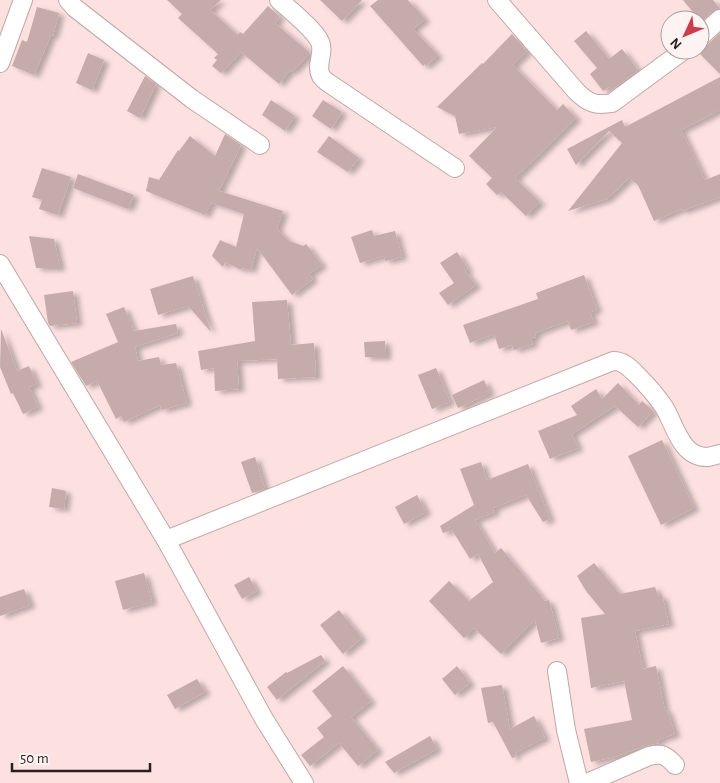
<svg xmlns="http://www.w3.org/2000/svg" width="720" height="783" font-family="'Alegreya Sans',sans-serif">
	<defs>
		<filter id="shadow"><feDropShadow dx="5.5" dy="3" stdDeviation="2.5" flood-color="#0004"/></filter>
	</defs>
	<rect width="100%" height="100%" fill="#fde1e1"/>
	<g fill="#c5abaa" filter="url(#shadow)">
		<path d="M167 0H221L210 10 238 35 240 32 243 34 268 6 280 17 275 23 310 53 292 72 290 70 279 84 241 52 221 73 212 66 217 60 214 58 218 54 178 18 182 14Z"/>
		<path d="M320 0H362L342 21Z"/>
		<path d="M378 0H408L425 19 413 29 438 55 426 66 425 64 423 66 370 6Z"/>
		<path d="M683 0H713L720 9 713 11 701 22Z"/>
		<path d="M37 7 59 13 53 36 51 35 34 75 12 66 22 40 27 42Z"/>
		<path d="M586 31 609 59 622 49 638 70 612 90 609 87 603 91 590 74 597 68 574 41Z"/>
		<path d="M720 33V74L696 50H700V47L707 45Z"/>
		<path d="M512 34 527 51 513 65 557 110 563 104 576 118 515 178 540 202 526 216 501 192 497 195 486 184 492 178 469 156 497 127 459 134 455 116 437 107 482 63 483 64Z"/>
		<path d="M88 53 104 60 92 90 76 83Z"/>
		<path d="M145 76 156 84 140 118 127 111Z"/>
		<path d="M720 77V110L681 130 705 180 720 174V197L682 211 681 209 654 221 638 185 629 178 607 199 568 211 622 143 609 131 576 165 567 149 622 120 625 127Z"/>
		<path d="M271 100 295 116 285 131 262 115Z"/>
		<path d="M323 100 342 112 331 129 312 116Z"/>
		<path d="M225 134 241 145 219 191 283 211 277 229 289 241 303 246 306 244 322 265 309 274 313 279 292 295 257 248 251 270 242 268V270L225 262 223 267 212 256 220 240 236 247 244 214 211 203 205 215 146 191 149 177 159 180 178 150 179 151 190 136 215 156Z"/>
		<path d="M329 136 359 158 348 172 317 152Z"/>
		<path d="M42 168 71 177 58 215 39 209 42 200 32 197Z"/>
		<path d="M78 174 134 195 128 209 73 188Z"/>
		<path d="M372 230 374 236 395 231 402 257 385 261 384 256 360 263 351 237Z"/>
		<path d="M29 236 54 239 60 268H36Z"/>
		<path d="M457 252 468 269 465 271 476 285 448 305 439 293 454 283 440 263Z"/>
		<path d="M584 275 597 310 590 312 594 322 571 330 568 321 535 333 536 337 531 338 533 344 514 350 512 345 499 349 494 334 470 343 463 325 538 299 536 293Z"/>
		<path d="M193 276 211 332 188 306 158 315 150 289Z"/>
		<path d="M73 291 77 323 50 326 48 323 44 295Z"/>
		<path d="M287 300 291 345 314 343 316 377 278 379 277 359 237 361 239 389 215 391 214 368 201 370 198 351 255 341 252 302Z"/>
		<path d="M124 307 134 331 176 324 178 333 135 347 138 361 159 357 161 365 176 363 187 403 162 410 160 405 124 422 121 416 116 419 97 381 86 386 71 362 118 342 106 314Z"/>
		<path d="M1 329 17 371 29 366 37 384 29 387 38 407 23 414 13 393 11 394 0 367Z"/>
		<path d="M385 341 386 357H365L364 342Z"/>
		<path d="M436 368 450 402 432 409 418 375Z"/>
		<path d="M484 380 490 393 458 408 452 395Z"/>
		<path d="M618 383 639 405 642 401 653 411 638 427 615 406 572 434 578 448 550 459 538 431 577 415 571 406 596 389 602 399Z"/>
		<path d="M662 440 694 508 661 525 628 456Z"/>
		<path d="M255 457 265 489 252 493 241 462Z"/>
		<path d="M481 462 487 480 528 464 550 519 543 522 526 495 493 508 495 512 475 520 495 553 501 548 545 601 549 600 559 638 541 643 535 620 501 654 474 628 464 638 429 601 449 581 469 601 493 582 478 554 470 559 452 530 443 533 440 526 474 505 460 469Z"/>
		<path d="M52 488 66 491 64 509 49 507Z"/>
		<path d="M417 495 426 512 404 524 395 507Z"/>
		<path d="M594 563 620 594 655 587 658 596 662 595 669 624 635 631 643 669 656 666 665 711 667 710 675 734 658 740 659 743 645 746 614 757 591 762 584 729 632 720 624 681 591 688 581 618 605 614 586 591 577 576Z"/>
		<path d="M144 573 152 602 123 610 115 581Z"/>
		<path d="M249 577 257 591 242 599 234 585Z"/>
		<path d="M24 589 30 605 0 616V597Z"/>
		<path d="M339 610 362 638 343 654 320 625Z"/>
		<path d="M321 655 325 661 277 700 267 687 286 672 287 673Z"/>
		<path d="M343 666 371 701 351 717 378 750 358 766 339 743 310 766 301 755 324 737 317 728 332 716 312 691Z"/>
		<path d="M457 666 470 683 455 695 442 679Z"/>
		<path d="M197 679 205 692 175 709 167 695Z"/>
		<path d="M502 685 510 729 534 716 545 738 515 753V757L512 758 493 722 488 723 481 688Z"/>
		<path d="M430 736 437 749 394 773 385 762Z"/>
	</g>
	<g fill="none" stroke-linecap="round" stroke-linejoin="round">
		<defs>
			<g id="minor">
				<path d="M68 0 75 8 192 99 260 145"/>
				<path d="M279 0C290 10 315 30 320 42 325 53 315 65 321 76 323 79 327 82 330 84L455 168"/>
				<path d="M497 0 576 91C588 103 595 106 612 103L684 50"/>
				<path d="M700 37 720 19"/>
				<path d="M0 63 23 0"/>
				<path d="M0 264 166 540 264 719 304 783"/>
				<path d="M166 540 613 361C623 361 629 367 636 374 646 384 656 395 664 407 675 425 681 458 708 457 712 456 716 455 720 454"/>
				<path d="M557 671 566 730 579 783"/>
				<path d="M587 783 649 756C662 753 666 755 675 765"/>
			</g>
		</defs>
		<use href="#minor" stroke="#c1a7a6" stroke-width="20"/>
		<use href="#minor" stroke="#fff" stroke-width="18"/>
	</g>
	<g transform="translate(685 35) rotate(226)"><circle r="24" fill="#fef3f3" stroke="#a99e9e"/>
	<path d="M0-4L9 19L0 12L-9 19Z" fill="#cc3c4d"/>
	<text y="-8" font-size="14" font-weight="bold" text-anchor="middle" fill="#291f1f">N</text>
	</g>
	<path d="M12 763v8h138v-8" fill="none" stroke="#291f1f" stroke-width="2.5"/>
	<text x="20" y="763" font-size="15" fill="#291f1f" stroke="#fef3f3" stroke-width="4" paint-order="stroke">50 m</text>
</svg>
